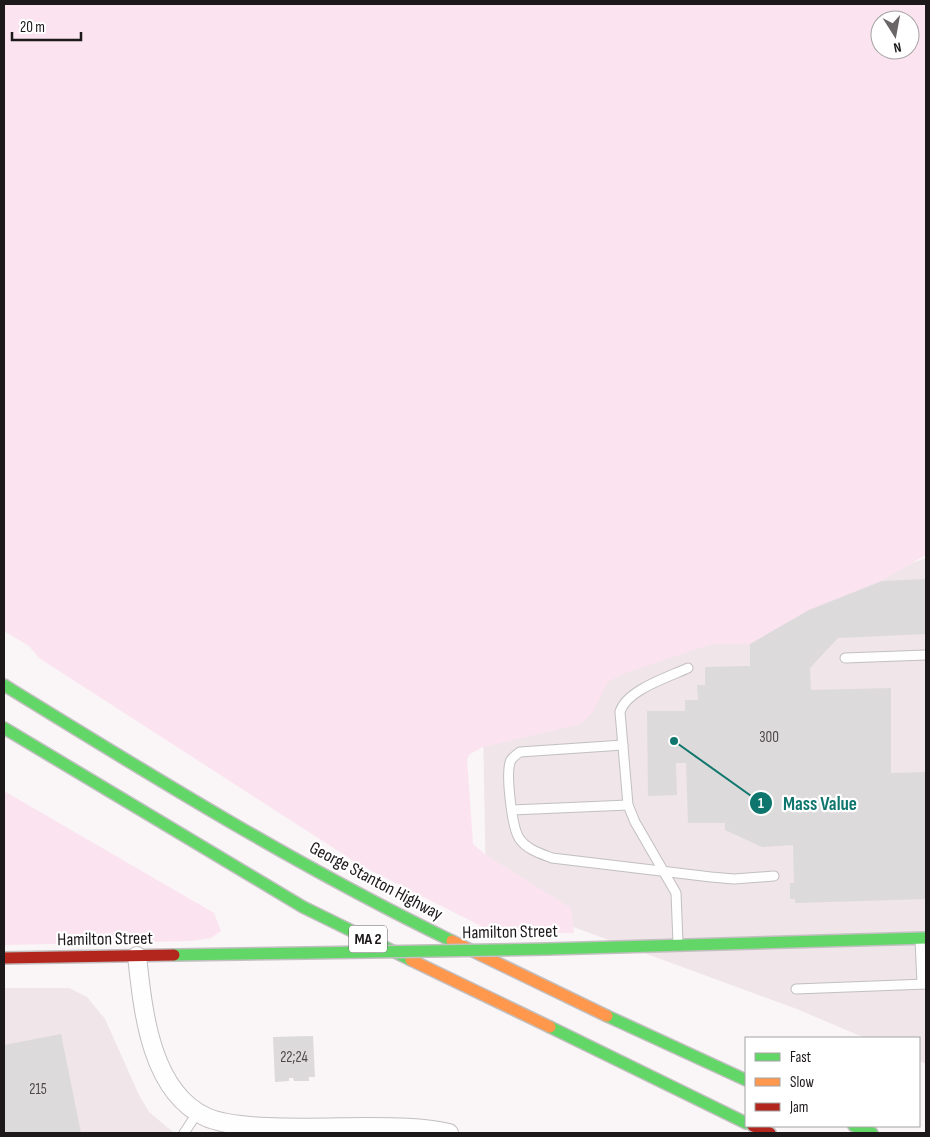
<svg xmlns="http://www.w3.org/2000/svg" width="930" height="1137" font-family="'Sofia Sans Condensed',sans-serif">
	<rect width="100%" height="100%" fill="#faf5f7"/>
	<g fill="#f0e5e9">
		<path d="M926 558V1064L919 1061V1038H865L797 1009 486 895 483 721 607 671Z"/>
		<path d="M4 988H69L87 997 105 1019 139 1095 149 1112 174 1133H4Z"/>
	</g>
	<g fill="#fbe4ef" fill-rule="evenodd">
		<path d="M4 4H926V555L881 581 809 610 750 644H712L620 675 608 682 593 712 581 724 483 747 470 754 467 759 473 844 486 855 571 908 574 933 493 932 360 865 39 658 29 646 4 631ZM880 20H910V50H880Z"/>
		<path d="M4 791 214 913 221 931 211 938 192 941 4 945Z"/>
	</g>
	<g fill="#dddadb">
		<path d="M926 579V634L838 638 810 668 811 690 891 688V773L926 772V899L795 903V899H790V883H794L793 845 762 847 725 830V823H688L686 763H676L677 795 648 796 647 711H685V700H698L697 685H705V667L750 666V644L809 610 882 581Z"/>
		<path d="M61 1034 81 1133H4V1045Z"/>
		<path d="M313 1036 315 1077H309V1081H294L293 1078H289V1081L275 1082 273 1037Z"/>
	</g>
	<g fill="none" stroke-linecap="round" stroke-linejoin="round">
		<defs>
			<g id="lane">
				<path d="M845 658 926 655"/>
				<path d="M623 745 520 752C517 754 513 757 511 760 505 771 512 827 519 838 526 849 539 853 552 858L711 877 734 879 774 876"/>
				<path d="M512 810 628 805"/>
				<path d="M920 939 922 984"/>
				<path d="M678 943 676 893 635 822 628 805 620 712C626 690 669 677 688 668"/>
				<path d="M796 989 926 984"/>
				<path d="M184 1133 198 1112"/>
			</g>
			<path id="street" d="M137 956C143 1010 150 1091 206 1117 239 1132 326 1127 365 1127 393 1127 422 1127 449 1133"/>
			<g id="fast">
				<path d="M4 685C150 775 297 866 452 941"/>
				<path d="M4 728 303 907 411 960"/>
				<path d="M548 949 926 938"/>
				<path d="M174 955 307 953"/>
				<path d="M607 1016 746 1080"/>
				<path d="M550 1027 746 1123"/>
				<path d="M854 1126 872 1133"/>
			</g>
			<g id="slow">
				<path d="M452 941 607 1016"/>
				<path d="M411 960 550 1027"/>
			</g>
			<g id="jam">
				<path d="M4 958 174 955"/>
				<path d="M753 1126 770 1133"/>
			</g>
		</defs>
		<use href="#lane" stroke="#c2bfc0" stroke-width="11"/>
		<use href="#street" stroke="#c2bfc0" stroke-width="20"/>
		<use href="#fast" stroke="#c2bfc0" stroke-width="14"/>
		<use href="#slow" stroke="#c2bfc0" stroke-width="14"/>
		<use href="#jam" stroke="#c2bfc0" stroke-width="14"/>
		<use href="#lane" stroke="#fefefe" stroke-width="9"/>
		<use href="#street" stroke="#fefefe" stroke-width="18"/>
		<use href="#fast" stroke="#63d668" stroke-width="11"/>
		<use href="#slow" stroke="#ff974d" stroke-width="11"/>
		<use href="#jam" stroke="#b3261e" stroke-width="11"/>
		<defs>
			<path id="fast-bridge" d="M307 953 548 949"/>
		</defs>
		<use href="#fast-bridge" stroke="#c2bfc0" stroke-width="14" stroke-linecap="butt"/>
		<use href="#fast-bridge" stroke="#63d668" stroke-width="11"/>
	</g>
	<g text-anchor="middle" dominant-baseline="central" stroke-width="4.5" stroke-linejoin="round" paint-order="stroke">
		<g font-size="15" fill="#4d494b">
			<text x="769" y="737">300</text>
			<text x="294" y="1057">22;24</text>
			<text x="38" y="1089">215</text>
		</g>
		<rect fill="#fff" stroke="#615e5f" stroke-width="1" x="349" y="925.5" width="38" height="27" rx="4"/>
		<g font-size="16" font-weight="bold" fill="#1d191b">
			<text x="368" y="939">MA 2</text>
		</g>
		<g font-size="18" fill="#1d191b" stroke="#fff">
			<text transform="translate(376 881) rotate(28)">George Stanton Highway</text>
			<text transform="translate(510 932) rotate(-1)">Hamilton Street</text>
			<text transform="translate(105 939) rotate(-1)">Hamilton Street</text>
		</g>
	</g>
	<path fill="none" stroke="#0f766e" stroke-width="2" d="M674 741L761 803"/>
	<g fill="#0f766e" stroke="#fff" stroke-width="2">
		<circle cx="674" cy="741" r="5"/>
		<circle cx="761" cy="803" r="12"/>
	</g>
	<g font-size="15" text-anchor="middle" font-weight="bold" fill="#fff">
		<text x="761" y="808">1</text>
	</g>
	<g font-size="19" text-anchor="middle" font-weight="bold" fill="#0f766e" stroke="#fff" stroke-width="4.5" stroke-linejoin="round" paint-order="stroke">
		<text x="820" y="810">Mass Value</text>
	</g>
	<rect width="930" height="1137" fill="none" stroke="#1d191b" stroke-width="10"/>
	<rect x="745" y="1037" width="175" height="90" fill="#ffffff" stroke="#a5a3a4"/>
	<rect x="755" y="1053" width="25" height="8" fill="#63d668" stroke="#a5a3a4"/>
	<text x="790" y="1062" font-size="15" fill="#1d191b">Fast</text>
	<rect x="755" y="1078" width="25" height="8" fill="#ff974d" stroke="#a5a3a4"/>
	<text x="790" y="1087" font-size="15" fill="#1d191b">Slow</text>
	<rect x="755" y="1103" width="25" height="8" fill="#b3261e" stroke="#a5a3a4"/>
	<text x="790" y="1112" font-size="15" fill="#1d191b">Jam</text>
	<g transform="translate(895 35) rotate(169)"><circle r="24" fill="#ffffff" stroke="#a5a3a4"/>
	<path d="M0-4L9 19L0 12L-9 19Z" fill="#6a6668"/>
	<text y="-8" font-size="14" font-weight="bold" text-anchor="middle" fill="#1d191b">N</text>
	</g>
	<path d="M12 32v8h69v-8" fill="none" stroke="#1d191b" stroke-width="2.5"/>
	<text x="20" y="32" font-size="15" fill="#1d191b" stroke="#ffffff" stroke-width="4" paint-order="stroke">20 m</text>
</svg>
